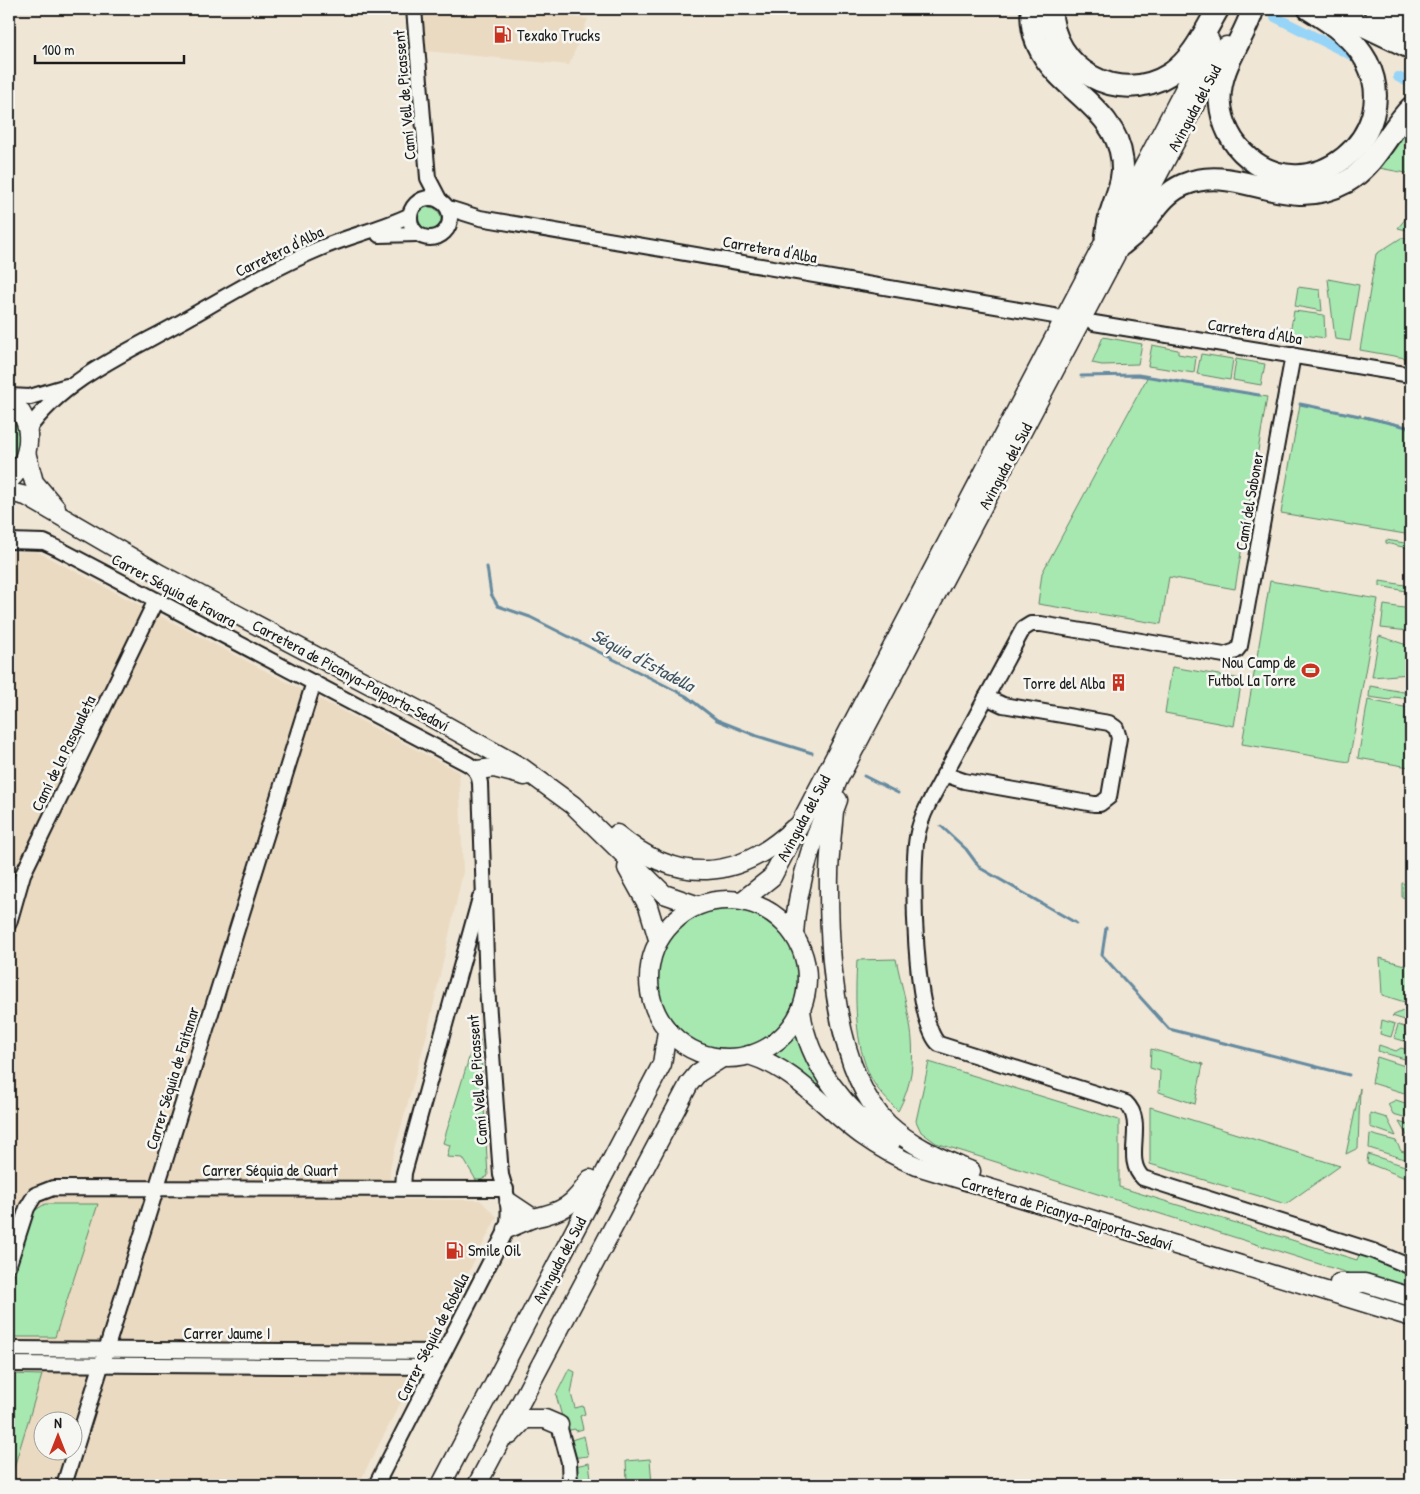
<svg xmlns="http://www.w3.org/2000/svg" width="1420" height="1494" font-family="'Patrick Hand',sans-serif">
	<rect width="100%" height="100%" fill="#efe6d5"/>
	<filter id="ink" filterUnits="userSpaceOnUse"><feTurbulence type="fractalNoise" baseFrequency=".02" numOctaves="2"/><feDisplacementMap in="SourceGraphic" scale="10" xChannelSelector="R" yChannelSelector="G"/><feConvolveMatrix kernelMatrix="1 2 1 2 8 2 1 2 1" color-interpolation-filters="sRGB"/></filter>
	<g filter="url(#ink)">
		<g fill="#eadac1" fill-rule="evenodd">
			<path d="M423 9H500L588 19 569 65 426 51Z"/>
			<path d="M9 552H38L459 772 463 872 427 1034 390 1167 389 1199 480 1200 497 1217 358 1485H9ZM42 1422H72V1452H42Z"/>
		</g>
		<g fill="#a7e8b1" stroke="#628266">
			<path d="M1411 117V174L1374 167Z"/>
			<circle cx="429" cy="219" r="12"/>
			<path d="M1411 212V231L1398 228Z"/>
			<path d="M1401 238 1411 239V359L1360 350 1376 254Z"/>
			<path d="M1328 279 1359 285 1350 341 1335 339Z"/>
			<path d="M1298 287 1320 290 1322 311 1295 306Z"/>
			<path d="M1294 311 1324 315 1325 338 1290 333Z"/>
			<path d="M1103 337 1142 344 1138 364 1102 365 1092 363Z"/>
			<path d="M1152 345 1178 350V354L1196 357 1194 373 1148 366Z"/>
			<path d="M1201 354 1233 359 1230 380 1197 374Z"/>
			<path d="M1236 359 1265 364 1261 385 1233 380Z"/>
			<path d="M1148 376 1267 397 1235 589 1169 577 1161 624 1038 604 1042 573Z"/>
			<path d="M1300 404 1411 428V535L1281 513Z"/>
			<path d="M9 407 16 415 23 445 9 473Z"/>
			<path d="M1386 540 1411 544V549L1386 543Z"/>
			<path d="M1270 581 1378 599 1349 762 1242 744Z"/>
			<path d="M1380 581 1411 586V592L1380 586Z"/>
			<path d="M1384 605 1410 609 1409 631 1381 628Z"/>
			<path d="M1379 636 1410 646V674L1372 677Z"/>
			<path d="M1172 667 1242 679 1234 726 1165 713Z"/>
			<path d="M1370 686 1409 693 1410 699 1394 697 1390 700 1369 697Z"/>
			<path d="M1368 700 1409 708V767L1358 758Z"/>
			<path d="M1402 883 1411 886V899L1402 897Z"/>
			<circle cx="727" cy="980" r="72"/>
			<path d="M1380 958 1411 967V1004L1382 995Z"/>
			<path d="M896 959C907 1013 926 1059 898 1111 888 1101 877 1090 871 1078 854 1044 855 997 857 960Z"/>
			<path d="M1407 1009 1411 1010V1022L1392 1016Z"/>
			<path d="M1382 1020 1395 1024 1391 1037 1380 1034Z"/>
			<path d="M1398 1025 1411 1029V1043L1394 1038Z"/>
			<path d="M797 1032 844 1108 772 1056Z"/>
			<path d="M476 1035 480 1037 488 1176 481 1180H476L463 1158 447 1157 450 1145 443 1143Z"/>
			<path d="M1379 1045 1396 1051 1401 1048 1411 1051V1061L1378 1051Z"/>
			<path d="M1151 1049 1203 1064 1195 1104 1159 1092 1160 1071 1150 1068Z"/>
			<path d="M1377 1057 1411 1068V1095L1372 1083Z"/>
			<path d="M929 1062 1119 1120V1187L1357 1260 1360 1253 1411 1271V1293L936 1143 921 1132 916 1121Z"/>
			<path d="M1360 1088 1358 1148 1346 1154Z"/>
			<path d="M1396 1100 1411 1105V1119L1393 1114 1388 1104Z"/>
			<path d="M1150 1107 1340 1166 1286 1204 1150 1164Z"/>
			<path d="M1370 1113 1387 1118 1396 1136 1370 1127Z"/>
			<path d="M1399 1122 1411 1126V1140L1409 1139Z"/>
			<path d="M1370 1134 1396 1141 1401 1151 1411 1154V1161L1369 1148Z"/>
			<path d="M1368 1154 1411 1168V1180L1367 1163Z"/>
			<path d="M45 1204H98L55 1337H9V1291L34 1211Z"/>
			<path d="M569 1369 575 1372 571 1394 575 1408 583 1406 585 1414 580 1416 583 1429 576 1431 575 1429 566 1431 556 1395Z"/>
			<path d="M9 1374 42 1375 9 1484Z"/>
			<path d="M584 1436 588 1456 571 1458 568 1441Z"/>
			<path d="M650 1459 652 1485H642V1480L627 1481 626 1461Z"/>
			<path d="M589 1463 592 1485H576L575 1466Z"/>
		</g>
		<g fill="none" stroke-linecap="round" stroke-linejoin="round">
			<g stroke="#658aa0" stroke-width="3">
				<path d="M1276 15 1347 50"/>
				<path d="M1399 75 1410 80"/>
				<path d="M1081 376 1138 375 1259 395"/>
				<path d="M1300 404 1360 416"/>
				<path d="M1365 417 1411 428"/>
				<path d="M487 567 491 594 498 606 530 617 686 696 717 720 757 736 812 753"/>
				<path d="M864 776 898 793"/>
				<path d="M941 826 966 849 980 868 1076 923"/>
				<path d="M1106 928 1102 955 1169 1029 1349 1075"/>
			</g>
			<g stroke="#96d4f8" stroke-width="10">
				<path d="M1275 17 1353 56"/>
				<path d="M1398 77 1408 82"/>
			</g>
			<defs>
				<g id="minor">
					<path d="M414 9 428 178 440 201"/>
					<circle cx="430" cy="218" r="20"/>
					<path d="M448 208 480 218 1054 316"/>
					<path d="M379 235 417 234"/>
					<path d="M1094 323 1411 375"/>
					<path d="M1293 355 1240 646 1236 651 1224 655 1041 624H1031L1023 629 928 805C923 815 919 826 917 837 911 872 914 1023 939 1044L1126 1103C1147 1123 1122 1159 1143 1178L1373 1251 1411 1267"/>
					<path d="M9 396 30 397 67 386"/>
					<path d="M28 430C63 379 128 352 181 322 227 296 273 268 321 248 351 235 382 229 410 215"/>
					<path d="M9 541 44 542 59 549 468 764 477 770 480 783 487 987 501 1175C507 1194 511 1209 507 1229L376 1485"/>
					<path d="M944 774 964 781 1094 804H1100L1109 797 1119 738 1116 728 1109 723 1003 705 986 697"/>
					<path d="M9 923 23 874 156 600"/>
					<path d="M403 1188 404 1173 480 898"/>
					<path d="M9 1264 27 1208 35 1195 53 1188 506 1189"/>
					<path d="M9 1349 444 1352"/>
					<path d="M9 1364 437 1367"/>
					<path d="M559 1425 569 1462 570 1485"/>
					<path d="M64 1485 314 682"/>
				</g>
				<g id="major">
					<path d="M9 399C37 422 32 458 9 481"/>
					<path d="M27 456 34 482 56 508"/>
					<path d="M9 492 26 496 160 574 418 710 521 767 573 805 664 894 696 905"/>
					<path d="M477 770 494 768 525 776"/>
					<path d="M838 800 834 811C832 836 828 862 829 887 829 958 835 1073 889 1125 913 1147 941 1158 971 1171"/>
					<path d="M617 834C677 885 738 881 794 828"/>
					<path d="M627 868 648 906 658 939"/>
					<circle cx="728" cy="979" r="79"/>
					<path d="M743 900 772 877 1210 40"/>
					<path d="M794 934C797 879 817 830 838 780L1226 46"/>
					<path d="M801 1010C807 1064 847 1112 891 1142"/>
					<path d="M749 1055C796 1069 825 1109 863 1136 880 1148 898 1158 917 1166L1411 1317"/>
					<path d="M509 1202 533 1218C563 1212 574 1205 590 1179"/>
					<path d="M507 1229 533 1218"/>
					<path d="M1339 1283H1365L1411 1297"/>
					<path d="M510 1435 525 1419H545L559 1425"/>
					<path d="M441 1485 662 1064 667 1031"/>
					<path d="M477 1485 689 1084 698 1073 722 1058"/>
				</g>
				<g id="highway">
					<path d="M1032 9C1027 83 1115 95 1122 160 1125 181 1115 197 1110 216 1108 223 1107 231 1106 238"/>
					<path d="M1051 9C1052 69 1118 107 1170 74 1193 59 1205 31 1218 9"/>
					<path d="M1253 9C1244 40 1219 66 1220 101 1222 123 1231 143 1248 157 1310 212 1404 135 1367 62 1354 38 1332 23 1309 9"/>
					<path d="M1329 9 1411 48"/>
					<path d="M1375 9 1411 26"/>
					<path d="M1121 245C1128 239 1136 233 1141 227 1155 210 1163 194 1183 185 1238 161 1284 216 1346 182 1376 165 1388 131 1411 108"/>
				</g>
			</defs>
			<use href="#minor" stroke="#1c1c1c" stroke-width="18"/>
			<use href="#major" stroke="#1c1c1c" stroke-width="21"/>
			<use href="#highway" stroke="#1c1c1c" stroke-width="25"/>
			<use href="#minor" stroke="#f6f6f2" stroke-width="14"/>
			<use href="#major" stroke="#f6f6f2" stroke-width="18"/>
			<use href="#highway" stroke="#f6f6f2" stroke-width="21"/>
		</g>
	</g>
	<defs>
		<symbol id="fuel-bare" viewBox="-9 -9 18 18"><path d="M-5.5-6h7V0h2V4h1.3V-2.5L3-4.5l.8-.8L6-3V5H2.5V1h-1V6h-7ZM-4.2-4.7v3.2H.2V-4.7Z" fill="#c8321e" stroke="#f6f6f2" stroke-width="2.5" paint-order="stroke"/></symbol>
		<symbol id="stadium-bare" viewBox="-9 -9 18 18"><path d="M0-5a6.5 5 0 1 0 0 10a6.5 5 0 1 0 0-10ZM-3.5-1.8h7v3.6h-7Z" fill="#c8321e" stroke="#f6f6f2" stroke-width="2.5" paint-order="stroke"/></symbol>
		<symbol id="building-bare" viewBox="-9 -9 18 18"><path d="M-4-6H4V6H1V3H-1V6H-4ZM-2.5-4.3h1.7v1.8h-1.7ZM.8-4.3h1.7v1.8H.8ZM-2.5-1h1.7V.8h-1.7ZM.8-1h1.7V.8H.8Z" fill="#c8321e" stroke="#f6f6f2" stroke-width="2.5" paint-order="stroke"/></symbol>
	</defs>
	<g fill-rule="evenodd">
		<use href="#fuel-bare" x="490" y="22" width="25" height="25"/>
		<use href="#stadium-bare" x="1298" y="658" width="25" height="25"/>
		<use href="#building-bare" x="1106" y="670" width="25" height="25"/>
		<use href="#fuel-bare" x="442" y="1238" width="25" height="25"/>
	</g>
	<g text-anchor="middle" dominant-baseline="central" stroke-width="5" stroke-linejoin="round" paint-order="stroke">
		<g font-size="16" fill="#1c1c1c" stroke="#f6f6f2" text-anchor="start">
			<text x="517" y="35">Texako Trucks</text>
			<text x="1296" y="662" text-anchor="end">Nou Camp de<tspan x="1296" dy="18">Futbol La Torre</tspan></text>
			<text x="1105" y="683" text-anchor="end">Torre del Alba</text>
			<text x="468" y="1250">Smile Oil</text>
		</g>
		<g font-size="16" fill="#1c1c1c" stroke="#f6f6f2">
			<text transform="translate(404 95) rotate(-95)">Camí Vell de Picassent</text>
			<text transform="translate(1194 108) rotate(-62)">Avinguda del Sud</text>
			<text transform="translate(770 249) rotate(10)">Carretera d'Alba</text>
			<text transform="translate(279 251) rotate(-26)">Carretera d'Alba</text>
			<text transform="translate(1255 331) rotate(9)">Carretera d'Alba</text>
			<text transform="translate(1005 466) rotate(-62)">Avinguda del Sud</text>
			<text transform="translate(1249 501) rotate(-80)">Camí del Saboner</text>
			<text transform="translate(174 590) rotate(28)">Carrer Séquia de Favara</text>
			<text transform="translate(351 675) rotate(28)">Carretera de Picanya-Paiporta-Sedaví</text>
			<text transform="translate(63 753) rotate(-64)">Camí de la Pasqualeta</text>
			<text transform="translate(803 818) rotate(-62)">Avinguda del Sud</text>
			<text transform="translate(172 1078) rotate(-73)">Carrer Séquia de Faitanar</text>
			<text transform="translate(477 1080) rotate(-94)">Camí Vell de Picassent</text>
			<text x="270" y="1170">Carrer Séquia de Quart</text>
			<text transform="translate(1067 1213) rotate(17)">Carretera de Picanya-Paiporta-Sedaví</text>
			<text transform="translate(559 1260) rotate(-62)">Avinguda del Sud</text>
			<text x="227" y="1333">Carrer Jaume I</text>
			<text transform="translate(432 1337) rotate(-63)">Carrer Séquia de Robella</text>
		</g>
		<g font-size="18" font-style="italic" fill="#41535e" stroke="#f6f6f2">
			<text transform="translate(643 660) rotate(28)">Séquia d'Estadella</text>
		</g>
	</g>
	<rect width="1420" height="1494" fill="none" stroke="#f6f6f2" stroke-width="30"/>
	<rect x="15" y="15" width="1390" height="1464" fill="none" stroke="#1c1c1c" stroke-width="2" filter="url(#ink)"/>
	<g transform="translate(58 1436)"><circle r="24" fill="#f6f6f2" stroke="#9f9f9c"/>
	<path d="M0-4L9 19L0 12L-9 19Z" fill="#c8321e"/>
	<text y="-8" font-size="14" font-weight="bold" text-anchor="middle" fill="#1c1c1c">N</text>
	</g>
	<path d="M35 55v8h149v-8" fill="none" stroke="#1c1c1c" stroke-width="2.5"/>
	<text x="42" y="55" font-size="15" fill="#1c1c1c" stroke="#f6f6f2" stroke-width="4" paint-order="stroke">100 m</text>
</svg>
